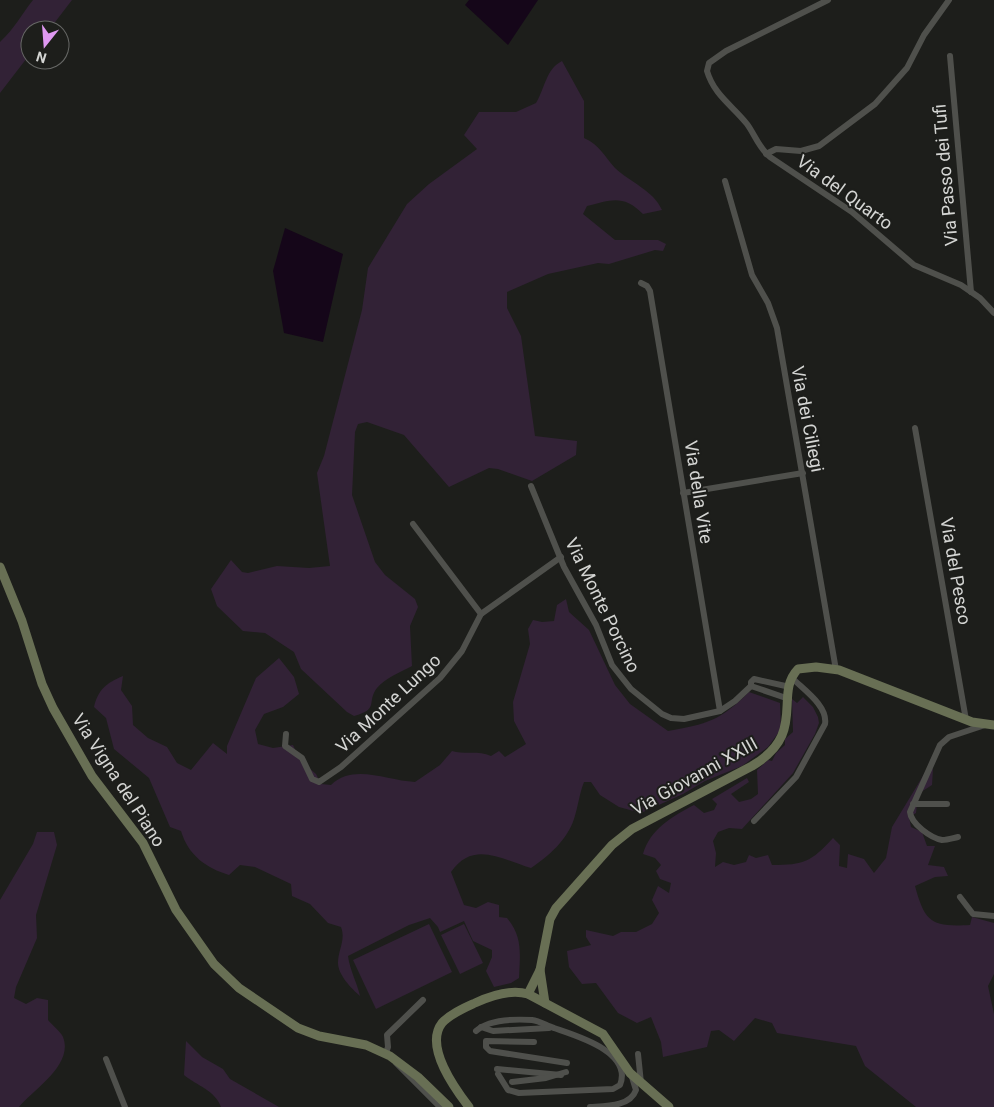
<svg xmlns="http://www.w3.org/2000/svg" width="994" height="1107" font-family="Roboto,sans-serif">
	<rect width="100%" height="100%" fill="#1d1e1b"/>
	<g fill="#322236">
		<path d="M33 0H72L49 30H30V54L0 93V42C15 28 21 15 33 0Z"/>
		<path d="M562 61 584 101V138C600 145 604 156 615 168 631 183 653 190 662 210L643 214C623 194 611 200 587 206L583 214 615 240H658L666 244 663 251 655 250 609 264 598 263 548 274 507 292V308L521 336 535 436 577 441 576 455 532 481 498 469 489 468 449 487 404 435 367 422 358 424 355 432 352 495 375 562 385 575 415 599 418 607 410 626 412 666C401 672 385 678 377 688 366 702 380 709 354 716L347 712 301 669 294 652 265 633 243 631 217 606 211 589 231 560 242 572 248 573 277 566 309 568 330 566 317 473 324 456 362 310 368 268 407 204 429 184 477 149 464 135 479 112H516L536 103C545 88 546 69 562 61Z"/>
		<path d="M566 599 569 612 589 630 615 685 630 704 668 731C707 724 720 721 749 692L780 703 781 729 768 747 742 766 705 781 683 794 641 813 619 807 600 795 591 782H584C579 795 578 807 574 819 567 840 549 856 531 868 501 859 473 840 451 872L464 905 476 908 488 902 499 905V917L507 918C523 937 520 954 519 978L511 983 494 987 486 971 492 957V950L473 941 464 921 440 932 438 927 430 918 409 925 348 956C350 971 357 982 360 996 352 989 338 975 338 963 338 950 346 940 341 927L328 923 310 904 292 896 291 884 255 867 240 865 229 875C206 868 188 855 181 831L170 827 149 778 114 749 106 718 94 707C98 690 106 683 123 676L121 690 132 706 133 725 148 738 167 747 177 763 191 770 213 743 227 754V746L256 678 279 658 294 677 299 694 283 707 264 714 255 730 258 744 273 748 293 745 300 760 316 774 321 784 331 785C354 763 387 781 415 782L440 765 452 751C466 755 478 750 491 756L499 751 505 757 526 744 514 721 513 702 530 644 528 629 533 620 542 622 554 621 557 605Z"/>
		<path d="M803 697 813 707 818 717 819 723 815 734 793 773 742 829 729 828 718 832 713 841 716 853 715 867 723 862 734 865 746 862 749 855 756 858 768 855 772 865C804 865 811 862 833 838L840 845 839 866 847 868 848 854 864 859 874 873 886 858 892 827 926 771 933 769 932 785 918 794 916 813 909 817 911 827 922 832 927 846H935L928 865 944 867 948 876 935 877 915 886C925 923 932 927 970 925L972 917 994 923V974L988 986 994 1014V1107H916L865 1066 856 1046 777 1033 772 1023 755 1018 734 1041 719 1030 711 1031 707 1047 663 1057 661 1042 651 1017 637 1023 618 1013 596 983 582 984 569 967 567 951 591 945 586 937V930L613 936 621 932H636L652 924 659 913 652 900 658 886 669 893 671 883 660 879 656 871 661 865 655 858 643 854C650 829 673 816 694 805L704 813 714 810 717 804 712 799 747 778 749 782 731 794 739 802 751 799 758 794 757 770 768 760 772 761 776 753 785 745V739L793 732 792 699 797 703Z"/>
		<path d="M37 832H54L57 845 36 915 37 938 16 987 14 998 26 1004 37 998 48 1000V1020C52 1025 61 1032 63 1037 74 1065 33 1090 19 1107H0V900L33 844Z"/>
		<path d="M429 924 452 972 376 1009 353 960Z"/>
		<path d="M464 924 483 963 460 974 441 935Z"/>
		<path d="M186 1041 202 1057 223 1069 230 1079 279 1107H221C215 1090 197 1086 184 1075Z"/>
	</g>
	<g fill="#150619">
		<path d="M469 0H538L508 45 465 5Z"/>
		<path d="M285 228 343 254 323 342 284 333 273 271Z"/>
	</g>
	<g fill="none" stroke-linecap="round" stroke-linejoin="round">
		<g stroke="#4f504c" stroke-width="6">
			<path d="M828 0 726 51 709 63 707 71C714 95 733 106 747 124 755 135 759 148 770 157L852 212 914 265 961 285 980 298 994 313"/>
			<path d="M950 56 971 292"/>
			<path d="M766 154 776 149 801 151 819 146 875 104 907 68 924 35 949 0"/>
			<path d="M725 181 752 275 768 303 777 328 836 670"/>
			<path d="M641 283 647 286 650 291 720 711"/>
			<path d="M915 428 966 720"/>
			<path d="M531 486 564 567 596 625 612 665 631 689 662 714 671 718 684 719 720 711 735 701 751 686V682L754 679 790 687"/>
			<path d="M683 493 803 473"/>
			<path d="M413 524 481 614"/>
			<path d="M751 686 789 699"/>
			<path d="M286 734 285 746 302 758 312 779 319 782 341 767 440 678 462 651 481 614 561 557"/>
			<path d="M913 804H947"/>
			<path d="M754 821 796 777 825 724C828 706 804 690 792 678"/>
			<path d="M958 837C953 838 948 840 942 840 931 838 911 824 910 812L940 745 949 737 985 725"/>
			<path d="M960 897 973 914 994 916"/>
			<path d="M481 1027 493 1031 549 1028"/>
			<path d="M476 1031C489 1019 515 1019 532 1020 540 1021 547 1026 554 1028 577 1036 633 1052 620 1085L613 1089 519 1093 508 1090 498 1074"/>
			<path d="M534 1042 486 1041V1047L490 1051 567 1063"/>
			<path d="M386 1053 388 1047 387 1035 423 1000"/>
			<path d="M638 1054 641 1083"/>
			<path d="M106 1059 125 1107"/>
			<path d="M396 1063 440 1107"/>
			<path d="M497 1069 561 1075"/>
			<path d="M512 1082 546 1078 566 1072"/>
			<path d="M590 1107C605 1106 630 1107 636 1090L632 1077"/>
		</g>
		<g stroke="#686f54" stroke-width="9">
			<path d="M0 567 22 621 42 684 53 708 92 776 143 843 176 910 214 964 239 988 298 1028 319 1036 366 1045 390 1056 418 1077 449 1107"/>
			<path d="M540 970 545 1003"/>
			<path d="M528 994 540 970 550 919 556 908 612 845 632 829 752 766C808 733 773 695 798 669L816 667 839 670 972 722 994 725"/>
			<path d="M469 1107C455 1089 424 1046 442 1023 450 1014 464 1008 475 1003 490 996 511 989 528 994L603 1034 630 1073 669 1107"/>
		</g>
	</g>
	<g text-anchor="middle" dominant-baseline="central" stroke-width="4" stroke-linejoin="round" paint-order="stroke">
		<g font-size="18" fill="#d4d5d3" stroke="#1d1e1b">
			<text transform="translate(945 175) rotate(-95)">Via Passo dei Tufi</text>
			<text transform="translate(845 192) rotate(36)">Via del Quarto</text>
			<text transform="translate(808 419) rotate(79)">Via dei Ciliegi</text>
			<text transform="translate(699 492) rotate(81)">Via della Vite</text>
			<text transform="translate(956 571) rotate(80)">Via del Pesco</text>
			<text transform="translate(603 605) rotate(64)">Via Monte Porcino</text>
			<text transform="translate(388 703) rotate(-43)">Via Monte Lungo</text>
			<text transform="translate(694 776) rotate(-29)">Via Giovanni XXIII</text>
			<text transform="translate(119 780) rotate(57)">Via Vigna del Piano</text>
		</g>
	</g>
	<g transform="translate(45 45) rotate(197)"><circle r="24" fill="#1d1e1b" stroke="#666765"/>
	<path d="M0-4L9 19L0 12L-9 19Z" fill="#df98f1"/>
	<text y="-8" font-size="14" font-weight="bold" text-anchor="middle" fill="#d4d5d3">N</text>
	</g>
</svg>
